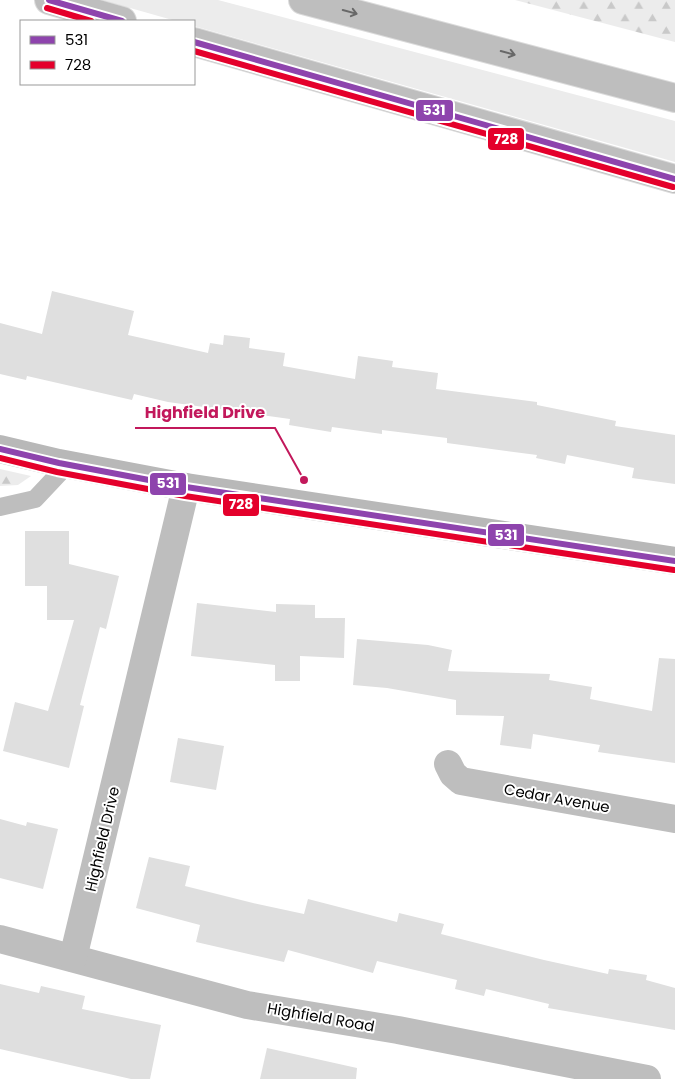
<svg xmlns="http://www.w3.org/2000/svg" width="675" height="1079" font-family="Poppins,sans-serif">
	<defs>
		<pattern id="forest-firs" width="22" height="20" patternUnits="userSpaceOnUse" patternTransform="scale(1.25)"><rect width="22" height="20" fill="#ececec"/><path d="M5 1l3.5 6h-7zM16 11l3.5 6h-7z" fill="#c9c9c9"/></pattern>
	</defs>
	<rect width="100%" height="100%" fill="#fff"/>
	<path fill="#ececec" d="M102 0H218L675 121V162L194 26V21H176Z"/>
	<g fill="url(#forest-firs)">
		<path d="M515 0H675V42Z"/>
		<path d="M0 469 31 476 18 485 0 486Z"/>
	</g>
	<g fill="#dfdfdf">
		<path d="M52 291 134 311 128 335 208 353 210 343 223 345 224 335 250 338 249 348 285 353 283 366 355 379 358 356 393 361 392 367 438 373 436 389 537 402V405L616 421 615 426 675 435V484L632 478 634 468 567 455 565 464 536 458 537 455 447 443V438L382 430V434L332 427 331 432 289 425 290 419 168 402 134 394 132 400 27 376 26 380 0 374V323L42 334Z"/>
		<path d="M25 531H69V564L119 576 106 629 100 627 80 705 84 706 69 768 3 751 15 702 48 711 74 620H47V586H25Z"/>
		<path d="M197 603 276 612V604L315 605V618H345L344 658 300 656V681H275V665L191 656Z"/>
		<path d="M357 639 428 645 452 650 448 671 550 674 549 680 592 687 590 699 652 711 659 658 675 659V763L598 752 600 745 533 734 531 749 500 745 504 716 456 715V700L387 688 353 685Z"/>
		<path d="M178 738 224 746 216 790 170 782Z"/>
		<path d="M0 819 26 826 27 822 58 829 43 889 0 878Z"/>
		<path d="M149 857 190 866 185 886 253 903 304 914 308 899 397 922 399 913 444 924 441 934 544 960 608 974 609 969 647 975 646 980 675 988V1030L548 1008 549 1004 486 989 484 996 455 989 457 980 377 961 373 973 288 950 284 962 196 942 200 925 136 908Z"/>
		<path d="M0 984 39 993 41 986 85 996 82 1009 161 1025 150 1079H131L0 1049Z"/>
		<path d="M267 1048 357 1068 356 1079H260Z"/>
	</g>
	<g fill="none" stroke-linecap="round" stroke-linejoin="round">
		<defs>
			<g id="highway">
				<path d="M49 0 122 21"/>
				<path d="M303 0 675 98"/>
				<path d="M194 42 675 179"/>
			</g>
		</defs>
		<use href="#highway" stroke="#dbdbdb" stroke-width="30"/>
		<path stroke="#bebebe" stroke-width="18" d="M0 507 35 499 67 465"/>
		<g stroke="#bebebe" stroke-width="28">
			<path d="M448 764 453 774 461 781 675 819"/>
			<path d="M0 939 247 1005 398 1030 647 1079"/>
			<path d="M73 958 186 487"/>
		</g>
		<path stroke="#b8b8b8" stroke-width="28" d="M0 449 59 463 186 487 675 561"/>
		<use href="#highway" stroke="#bebebe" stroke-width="28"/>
		<defs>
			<g id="bus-1">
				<path d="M49 0 122 21"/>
				<path d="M194 42 675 179"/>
				<path d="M0 449 59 463 186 487 675 561"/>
			</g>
			<g id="bus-2">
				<path d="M47 8 91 21"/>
				<path d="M194 51 673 187"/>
				<path d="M0 458 57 472 185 496 674 570"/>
			</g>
		</defs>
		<use href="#bus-1" stroke="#fff" stroke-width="10"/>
		<use href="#bus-2" stroke="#fff" stroke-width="10"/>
		<use href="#bus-1" stroke="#8e44ad" stroke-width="6"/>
		<use href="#bus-2" stroke="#e4002b" stroke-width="6"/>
	</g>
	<defs><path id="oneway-shaft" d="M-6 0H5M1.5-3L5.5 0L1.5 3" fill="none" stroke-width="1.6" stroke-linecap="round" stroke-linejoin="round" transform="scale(1.25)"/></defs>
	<g stroke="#686868">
		<use href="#oneway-shaft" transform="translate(350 12) rotate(15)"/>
		<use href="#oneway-shaft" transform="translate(508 53) rotate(15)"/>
	</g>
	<g text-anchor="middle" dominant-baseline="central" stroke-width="4" stroke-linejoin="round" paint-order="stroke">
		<g font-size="15" fill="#000" stroke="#fff">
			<text transform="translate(557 798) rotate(10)">Cedar Avenue</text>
			<text transform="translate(102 839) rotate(-77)">Highfield Drive</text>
			<text transform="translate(321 1017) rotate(10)">Highfield Road</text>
		</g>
	</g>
	<path fill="none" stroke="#c2185b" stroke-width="2" d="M304 480L275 428H135"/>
	<circle fill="#c2185b" stroke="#fff" stroke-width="2" cx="304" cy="480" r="5"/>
	<g font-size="16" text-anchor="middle" font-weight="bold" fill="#c2185b" stroke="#fff" stroke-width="4" stroke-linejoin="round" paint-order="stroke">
		<text x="205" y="418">Highfield Drive</text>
	</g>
	<g stroke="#fff" stroke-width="2">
		<rect x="415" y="99" width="39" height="23" rx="5" fill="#8e44ad"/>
		<rect x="487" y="127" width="38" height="24" rx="5" fill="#e4002b"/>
		<rect x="149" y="472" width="38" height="24" rx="5" fill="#8e44ad"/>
		<rect x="222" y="493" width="38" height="24" rx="5" fill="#e4002b"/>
		<rect x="487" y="523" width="38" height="24" rx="5" fill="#8e44ad"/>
	</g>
	<g font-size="14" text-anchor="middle" font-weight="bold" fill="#fff">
		<text x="434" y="115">531</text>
		<text x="506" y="144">728</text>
		<text x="168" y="488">531</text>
		<text x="241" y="509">728</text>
		<text x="506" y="540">531</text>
	</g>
	<rect x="20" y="20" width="175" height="65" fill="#ffffff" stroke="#999999"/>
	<rect x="30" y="36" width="25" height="8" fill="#8e44ad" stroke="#999999"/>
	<text x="65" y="45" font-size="15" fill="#000000">531</text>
	<rect x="30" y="61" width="25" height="8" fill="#e4002b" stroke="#999999"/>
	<text x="65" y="70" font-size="15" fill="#000000">728</text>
</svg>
